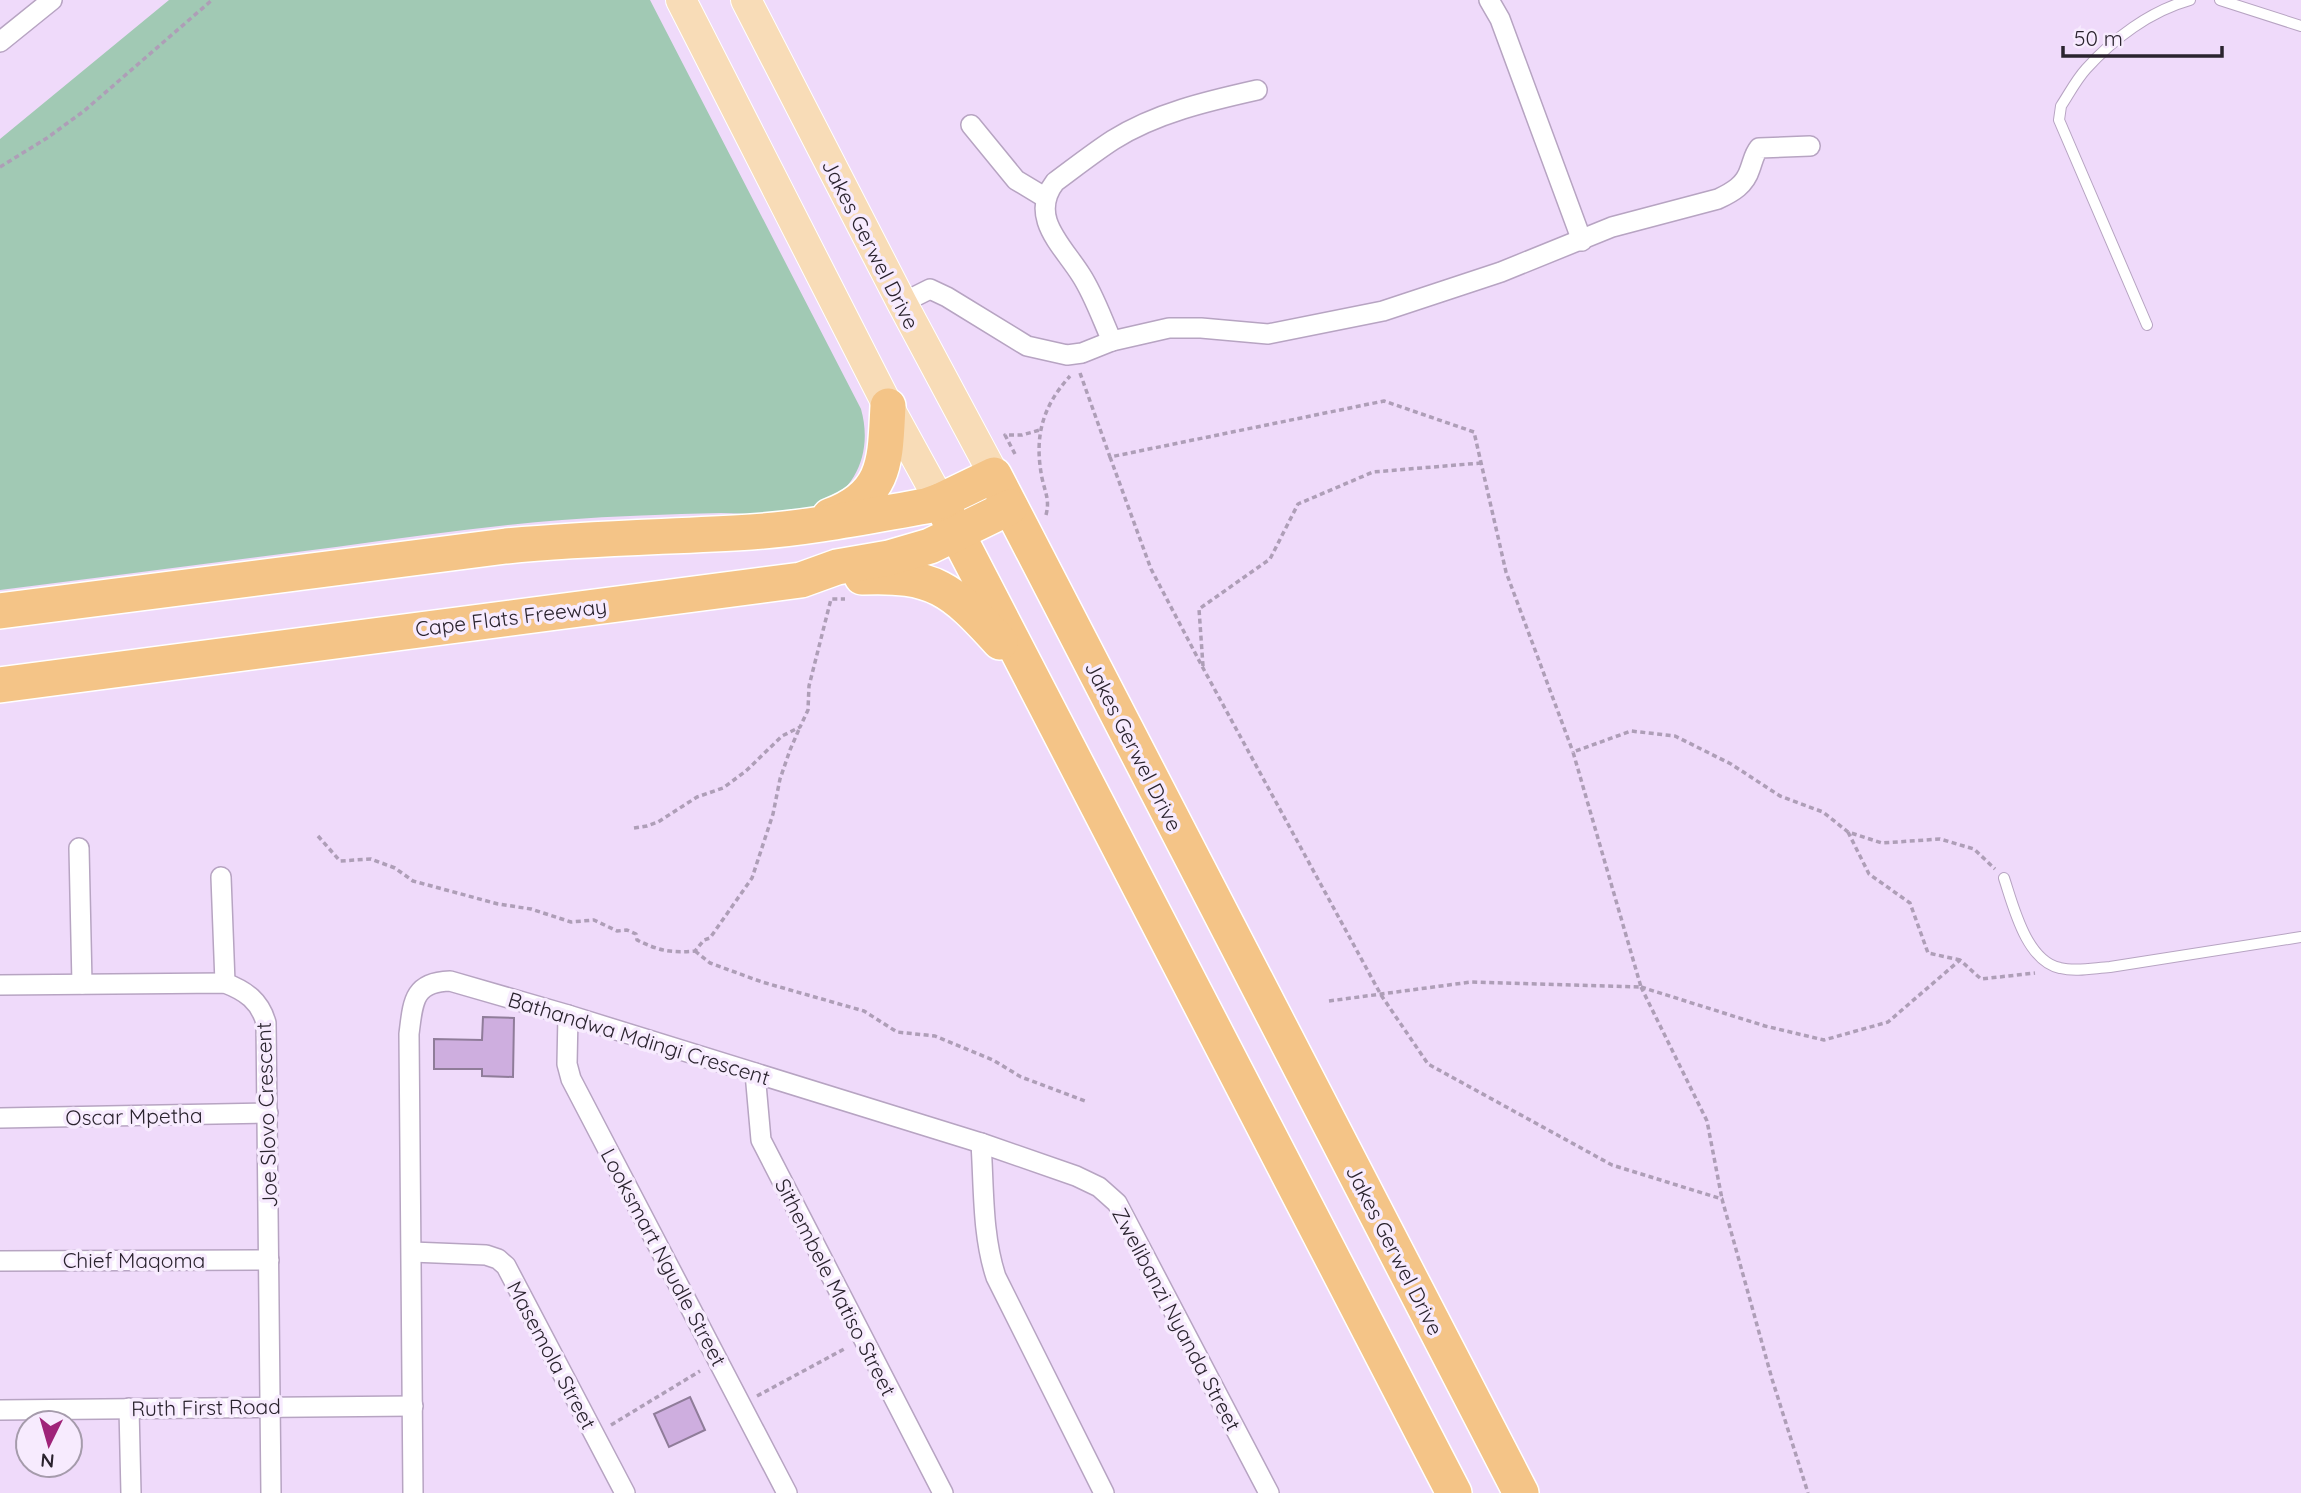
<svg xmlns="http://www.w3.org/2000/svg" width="2301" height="1493" font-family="Quicksand,sans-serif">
	<rect width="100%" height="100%" fill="#efdafa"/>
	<path fill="#a1c9b4" d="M169 0H650L861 409C872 448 859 487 821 507 792 521 752 513 721 513 668 514 615 516 562 520 487 526 411 537 336 547 224 561 112 576 0 590V139Z"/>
	<g fill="#ceaedf" stroke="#8f7c99" stroke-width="2">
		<path d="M483 1017 514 1018 513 1077 482 1076V1069H434V1039L482 1040Z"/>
		<path d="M690 1397 705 1430 669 1447 654 1414Z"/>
	</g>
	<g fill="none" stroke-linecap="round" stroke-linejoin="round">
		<defs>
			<g id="lane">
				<path d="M2220 0 2301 26"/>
				<path d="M2147 325 2059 120 2061 106C2069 94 2076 80 2086 69 2113 39 2150 11 2190 0"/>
				<path d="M2004 878C2013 905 2026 961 2060 968 2076 972 2094 968 2110 967L2301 937"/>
			</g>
			<g id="street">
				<path d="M1489 0 1500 19 1582 241"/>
				<path d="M0 42 52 0"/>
				<path d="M971 125 1016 180 1046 198"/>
				<path d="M902 303 930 289 947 297 1027 346 1067 355 1082 353 1112 341 1169 328H1201L1268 334 1383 311 1501 272 1612 227 1718 199C1733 192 1745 185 1750 169 1753 161 1754 154 1759 148L1810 146"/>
				<path d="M1112 341C1102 319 1094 295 1081 275 1063 246 1028 217 1055 182 1074 168 1093 153 1113 140 1156 113 1208 101 1257 90"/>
				<path d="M79 848 82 984"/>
				<path d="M221 877 225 983"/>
				<path d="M0 985 225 983C246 991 260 1001 266 1023L271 1493"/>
				<path d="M568 1015 567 1064 571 1079 787 1493"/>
				<path d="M755 1073 761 1140 943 1493"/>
				<path d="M0 1118 268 1113"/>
				<path d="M981 1143C984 1187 982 1235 996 1277L1104 1493"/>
				<path d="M412 1252 486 1255 498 1259 506 1266 625 1493"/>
				<path d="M0 1261 269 1260"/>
				<path d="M129 1408 131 1493"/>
				<path d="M0 1410 413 1406"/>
				<path d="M413 1493 409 1034C413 1002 413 982 450 981L568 1015 981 1143 1076 1176 1099 1187 1117 1203 1269 1493"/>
			</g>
			<g id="primary">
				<path d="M681 0 888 406 940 501"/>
				<path d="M746 0 902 303 994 475"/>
			</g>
			<g id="highway">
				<path d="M940 501 1454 1493"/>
				<path d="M830 516C888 495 885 458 888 406"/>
				<path d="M862 577C934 574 952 589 1000 642"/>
				<path d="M0 611 506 546C588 538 669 537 751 532 810 528 868 516 926 506L940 501 994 475 1521 1493"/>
				<path d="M0 685 801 580 837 567 889 558 930 546 1010 507"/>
			</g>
		</defs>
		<use href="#lane" stroke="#b7a4c2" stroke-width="12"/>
		<use href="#street" stroke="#b7a4c2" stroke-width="22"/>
		<use href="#primary" stroke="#fff" stroke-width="32"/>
		<use href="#highway" stroke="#fff" stroke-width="38"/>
		<g stroke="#ae9eb7" stroke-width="3.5" stroke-dasharray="5 3.5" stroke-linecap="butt">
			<path d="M0 167 47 138 84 111 212 0"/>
			<path d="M1080 373 1110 457 1384 401 1474 432 1506 572 1573 752"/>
			<path d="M1015 454 1005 435H1022L1040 430"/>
			<path d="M1110 457 1151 569 1203 668 1381 995 1428 1064 1612 1165 1722 1199 1772 1379 1808 1493"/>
			<path d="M1046 515C1050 500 1045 492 1042 478 1034 437 1042 407 1070 376"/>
			<path d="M1203 666 1199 609 1270 559 1298 504 1373 472 1481 463"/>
			<path d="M634 828 647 826 658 822 697 797 723 788 746 771 782 736 800 727 808 710 809 686 831 599H845"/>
			<path d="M1848 832 1869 874 1910 903 1928 953 1960 960"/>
			<path d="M318 836 340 861 371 859 395 868 413 881 498 904 531 909 571 922 594 920 617 931 627 930 636 934 637 940C659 951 671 953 695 951L704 940 710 938 752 878 773 814 780 779 790 750 800 727"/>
			<path d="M695 951 710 963 762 982 864 1011 897 1032 935 1036 993 1060 1021 1077 1088 1102"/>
			<path d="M1641 987 1765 1026 1824 1040 1888 1022 1960 960 1981 979 2035 973"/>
			<path d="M1641 987 1707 1121 1722 1199"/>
			<path d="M1329 1001 1471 982 1641 987 1573 752 1631 731 1675 736 1731 764 1780 796 1823 812 1848 832 1882 843 1940 839 1974 849 1995 869"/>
			<path d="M757 1396 846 1348"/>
			<path d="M611 1425 700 1371"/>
		</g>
		<use href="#lane" stroke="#fff" stroke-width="10"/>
		<use href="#street" stroke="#fff" stroke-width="19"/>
		<use href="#primary" stroke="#f8dcb7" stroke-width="30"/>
		<use href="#highway" stroke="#f4c487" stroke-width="35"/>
	</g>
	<g text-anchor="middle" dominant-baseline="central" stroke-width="7" stroke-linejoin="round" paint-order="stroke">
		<g font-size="21" fill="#2a232e" stroke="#f7ebfe">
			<text transform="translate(871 244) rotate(63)">Jakes Gerwel Drive</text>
			<text transform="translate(511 617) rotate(-7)">Cape Flats Freeway</text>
			<text transform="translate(1134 746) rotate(63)">Jakes Gerwel Drive</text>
			<text transform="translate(639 1038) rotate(17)">Bathandwa Mdingi Crescent</text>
			<text transform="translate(266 1115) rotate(-92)">Joe Slovo Crescent</text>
			<text transform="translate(134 1116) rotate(-1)">Oscar Mpetha</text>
			<text transform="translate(1395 1250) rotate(63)">Jakes Gerwel Drive</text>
			<text transform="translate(664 1257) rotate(62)">Looksmart Ngudle Street</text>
			<text x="134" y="1260">Chief Maqoma</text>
			<text transform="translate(836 1287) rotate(63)">Sithembele Matiso Street</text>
			<text transform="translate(1177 1319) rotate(62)">Zwelibanzi Nyanda Street</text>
			<text transform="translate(552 1355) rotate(62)">Masemola Street</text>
			<text transform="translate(206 1407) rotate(-1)">Ruth First Road</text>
		</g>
	</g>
	<g transform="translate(49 1444) rotate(185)"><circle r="33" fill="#f7ebfe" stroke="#a59bab" stroke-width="2"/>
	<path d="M0-5L12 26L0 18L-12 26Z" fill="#9f2379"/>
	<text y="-10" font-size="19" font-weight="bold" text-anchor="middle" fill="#2a232e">N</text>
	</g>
	<path d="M2063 46v10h159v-10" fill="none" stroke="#2a232e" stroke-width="3.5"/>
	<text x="2074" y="46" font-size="21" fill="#2a232e" stroke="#f7ebfe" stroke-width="5" paint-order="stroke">50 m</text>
</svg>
